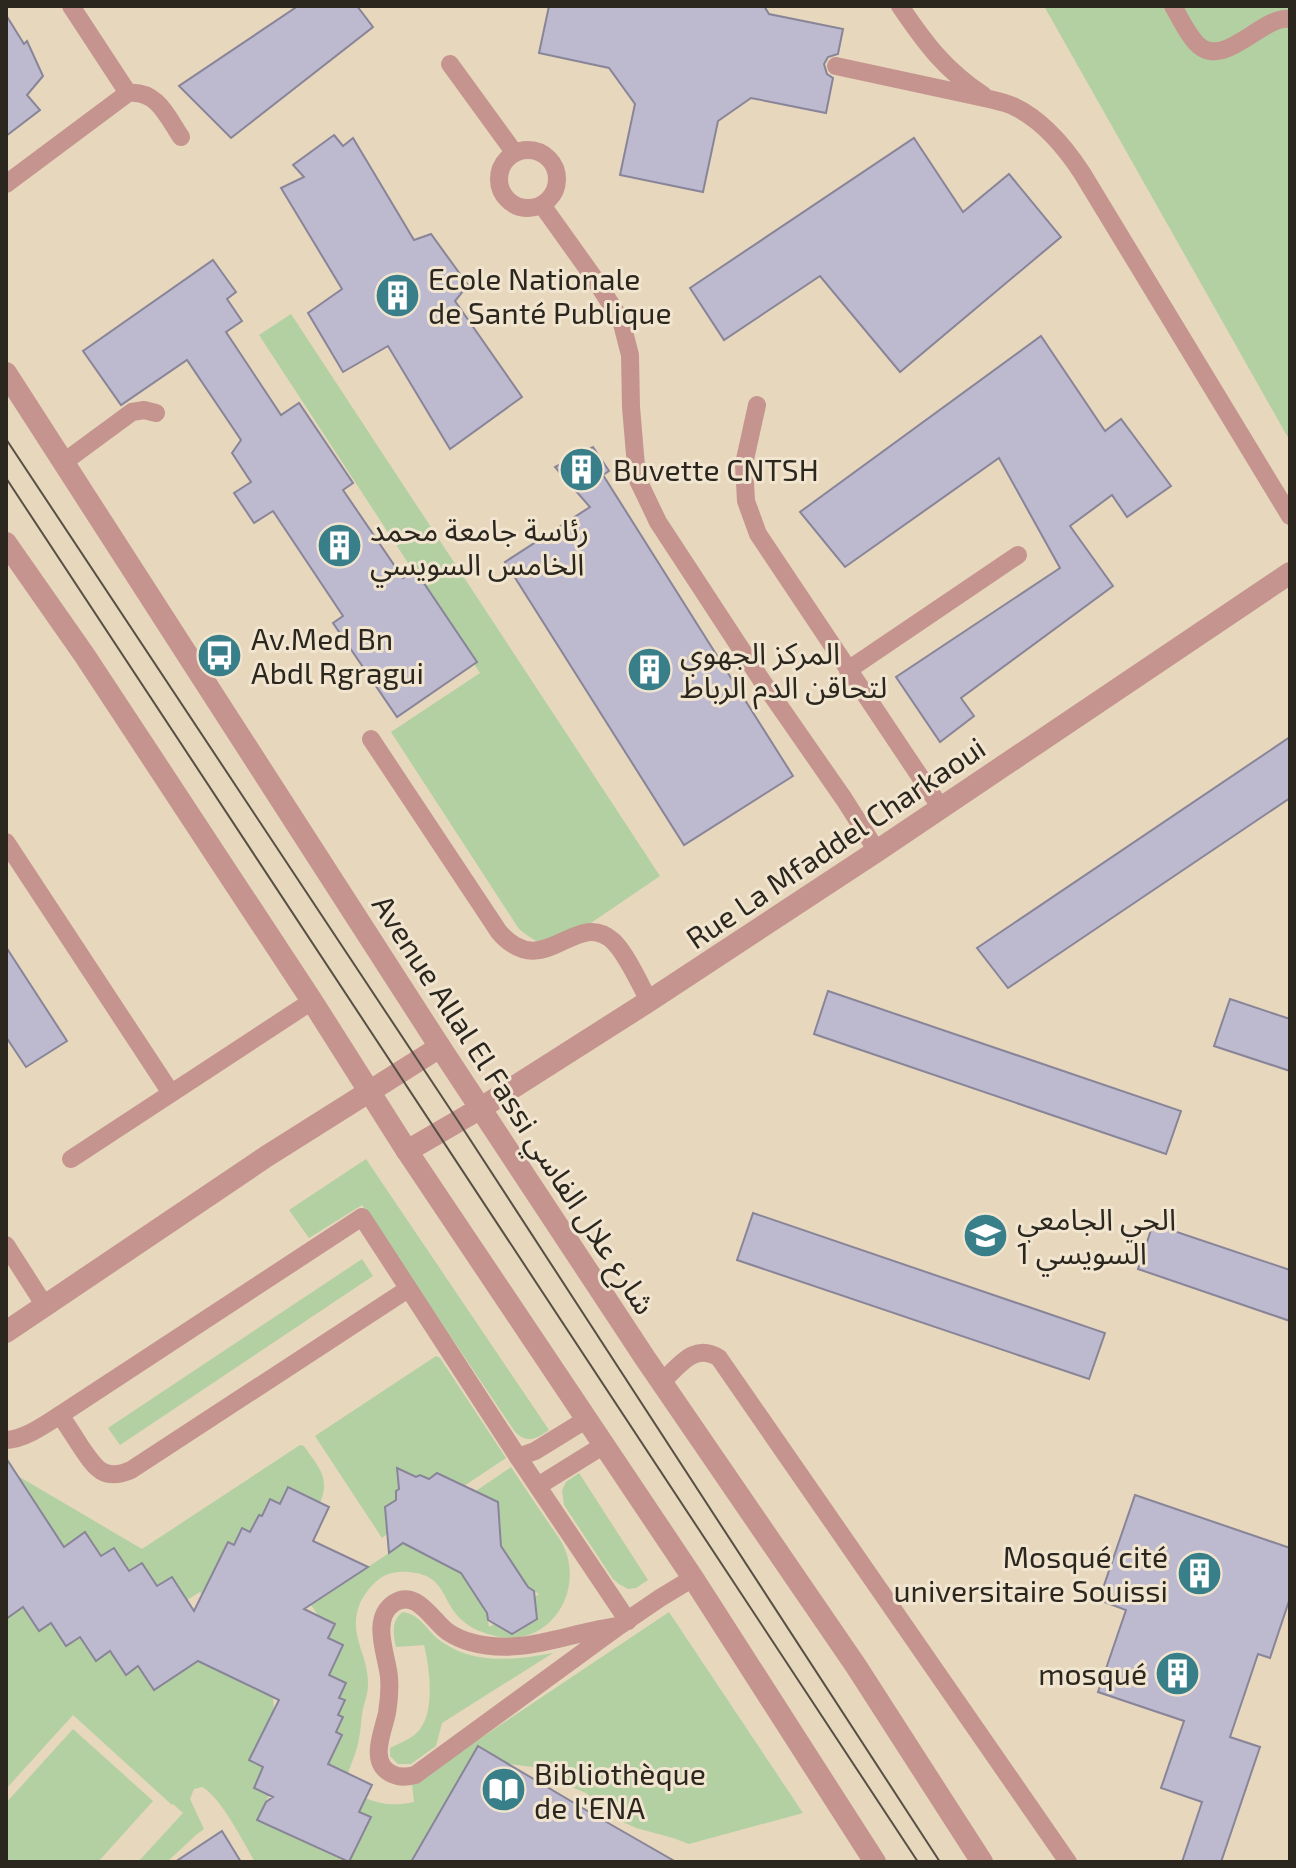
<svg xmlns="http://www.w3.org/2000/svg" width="1296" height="1868" font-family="'Exo 2','Noto Sans Arabic',sans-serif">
	<rect width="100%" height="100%" fill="#f1e5d0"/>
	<rect fill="#e7d7bd" x="6" y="6" width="1284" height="1856"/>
	<g fill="#b3d0a2">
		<path d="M1044 6H1290V441Z"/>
		<path d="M291 314 660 876 560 944C540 945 534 941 519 929L391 732 480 673 259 335Z"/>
		<path d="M366 1159 549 1430C536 1439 528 1444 515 1432L362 1205 309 1238 289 1210Z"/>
		<path d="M362 1259 373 1276 120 1445 108 1428Z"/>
		<path d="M436 1356 440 1358 506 1458 464 1486 437 1473 429 1479 420 1475 416 1477 398 1469 399 1489 396 1491V1500L385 1507 387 1534 382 1538 315 1436Z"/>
		<path d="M300 1445 304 1446C318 1467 331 1477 320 1503L280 1504 270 1500 262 1516 258 1515 250 1532 234 1545 227 1542 220 1559 256 1576 216 1615 200 1592 187 1600 172 1577 157 1586 142 1563 129 1571 114 1548 101 1556 85 1532 57 1551C46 1517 32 1490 6 1465L18 1476 142 1549Z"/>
		<path d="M511 1467C527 1491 543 1515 559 1538 589 1584 553 1650 495 1636 484 1633 471 1629 463 1621 440 1601 447 1574 407 1572 398 1571 387 1573 379 1579 371 1585 364 1595 360 1603 347 1635 369 1654 368 1685 368 1693 365 1701 363 1709 361 1718 361 1729 359 1739 357 1750 352 1762 348 1773L324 1762 342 1735 336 1732 342 1717 338 1715 345 1700 339 1698 346 1683 329 1675 343 1645 328 1638 335 1624 318 1615 311 1605 419 1533 428 1556 472 1579 467 1582 487 1613 489 1627 494 1624 513 1635 537 1619 534 1597 539 1594 528 1587 470 1495Z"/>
		<path d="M579 1473 648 1580 636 1588 628 1589 619 1584 613 1579 564 1505 562 1490 566 1482Z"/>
		<path d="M23 1607 38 1631 51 1623 66 1646 80 1637 96 1660 110 1651 125 1674 138 1666 198 1661 273 1697 276 1740 262 1733 249 1760 263 1767 254 1788 269 1795 257 1820 346 1862H255C244 1843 220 1796 202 1787L194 1789 190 1799 204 1829 196 1835 167 1862H138L183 1813 173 1804 172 1805 73 1715 6 1789V1608L11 1615Z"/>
		<path d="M403 1612C422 1615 427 1632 442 1642 475 1665 516 1660 553 1653L442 1723 436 1746 411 1764H398L390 1756V1748C397 1744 406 1741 413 1736 437 1720 430 1669 424 1645L396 1647C393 1634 391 1620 403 1612Z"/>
		<path d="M669 1612 803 1813 689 1844 673 1838 636 1828 623 1822 586 1793 572 1787 547 1780 533 1767 509 1764 411 1862H349L370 1817 359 1812 365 1798C382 1805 396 1806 414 1802L412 1784Z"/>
		<path d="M73 1729 153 1801 98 1862H6V1803Z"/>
	</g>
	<g fill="#bdb9ce" stroke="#898599" stroke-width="2">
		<path d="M298 6H357L373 27 231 138 179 86Z"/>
		<path d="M549 6H764L769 14 843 29 838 54 828 57 824 64 827 74 833 78 826 113 751 98 718 121 703 192 620 175 635 104 609 68 539 53Z"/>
		<path d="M6 15 24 44 27 41 43 76 27 95 40 110 6 136Z"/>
		<path d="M334 135 343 146 353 138 414 240 431 234 468 285 455 301 522 397 450 449 388 346 343 372 308 313 342 289 281 188 304 177 293 165Z"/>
		<path d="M914 138 963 212 1009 174 1061 237 900 372 820 276 724 340 690 288Z"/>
		<path d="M213 260 236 292 227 299 242 321 226 332 281 415 299 403 353 483 343 490 403 578 415 570 477 662 397 717 333 623 343 616 273 511 254 523 234 493 251 482 232 453 241 440 187 360 121 405 83 351Z"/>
		<path d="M1041 336 1105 431 1121 419 1171 486 1127 517 1112 495 1070 526 1113 586 961 698 974 716 940 742 896 677 1060 568 999 458 845 567 800 512Z"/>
		<path d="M593 447 609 471 603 475 793 776 684 845 505 562 590 507 555 467Z"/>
		<path d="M1290 737V798L1008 988 977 948Z"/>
		<path d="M6 947 67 1041 26 1067 6 1037Z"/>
		<path d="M828 991 1181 1111 1166 1154 814 1034Z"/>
		<path d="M1230 999 1290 1019V1071L1214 1046Z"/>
		<path d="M753 1213 1105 1333 1089 1379 737 1260Z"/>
		<path d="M1153 1224 1290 1270V1321L1138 1269Z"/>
		<path d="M6 1458 64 1547 85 1532 101 1556 114 1548 129 1571 142 1563 157 1586 172 1577 194 1611 228 1542 234 1545 242 1528 250 1532 259 1515 262 1516 270 1499 280 1504 288 1487 329 1507 313 1541 368 1567 304 1609 335 1624 328 1638 343 1645 329 1675 346 1683 339 1698 345 1700 338 1715 343 1717 336 1732 342 1735 328 1764 372 1785 359 1812 371 1817 349 1862 257 1820 266 1802 273 1797 254 1788 263 1767 249 1760 279 1700 198 1661 154 1690 138 1666 126 1675 110 1651 96 1661 80 1637 66 1646 51 1623 39 1631 23 1607 6 1619Z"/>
		<path d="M397 1468 416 1477 420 1475 429 1479 437 1473 498 1502 501 1546 528 1587 534 1591 537 1619 512 1634 488 1620 487 1613 461 1573 403 1543 389 1553 385 1507 396 1500V1491L399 1489Z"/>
		<path d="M1135 1495 1290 1548V1598L1270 1658 1258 1654 1230 1737 1260 1747 1221 1862H1182L1202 1802 1161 1788 1184 1721 1098 1692 1126 1610 1099 1600Z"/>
		<path d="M478 1746 596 1816 676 1862H411Z"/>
		<path d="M222 1831 241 1862H175Z"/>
	</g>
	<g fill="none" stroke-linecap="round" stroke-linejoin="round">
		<g stroke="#c5948f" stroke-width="18">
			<path d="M71 6 128 93"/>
			<path d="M900 6C925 43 945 70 983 95"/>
			<path d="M1173 6C1180 18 1187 34 1197 44 1224 71 1262 15 1290 19"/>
			<path d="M450 64 514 152"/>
			<path d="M836 66 989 99C997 101 1006 103 1013 106 1043 120 1065 147 1082 173L1290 516"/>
			<circle cx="528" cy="179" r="29"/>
			<path d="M6 184 128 93C157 90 167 116 181 137"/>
			<path d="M542 205 592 275 621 320 630 355 631 407 637 478 658 522 762 681 844 799 877 851"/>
			<path d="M757 405 744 464 746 501 758 534 941 808"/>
			<path d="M64 462 132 412 144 410 156 413"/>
			<path d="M848 670 1018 555"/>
			<path d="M371 739 499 932C544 984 576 907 613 941 626 953 640 984 649 1001"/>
			<path d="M6 842 171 1093"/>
			<path d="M71 1159 312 1001"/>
			<path d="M6 1245 45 1306"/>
			<path d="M662 1382C679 1366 694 1342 719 1358L1068 1862"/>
			<path d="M60 1415C67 1425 74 1436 81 1447 95 1468 104 1482 131 1470L408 1289"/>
			<path d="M6 1440C25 1439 44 1425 60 1415L362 1217 518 1457 628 1621"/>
			<path d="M518 1457 535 1451 587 1419"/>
			<path d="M538 1486 604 1445"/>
			<path d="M619 1626C568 1632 522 1657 470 1642 463 1640 454 1636 448 1632 433 1622 417 1588 394 1603 370 1619 387 1655 389 1677 390 1689 389 1701 387 1713 383 1732 368 1763 392 1774 400 1778 407 1777 415 1775L619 1626 660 1598 693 1578"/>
		</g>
		<g stroke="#c5948f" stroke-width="22">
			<path d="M407 1151 481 1108 649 1001 877 851 1290 573"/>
			<path d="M6 1332 267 1156 440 1047"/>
		</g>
		<g stroke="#c5948f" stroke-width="22">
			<path d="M6 373 440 1047 645 1358 856 1666 982 1862"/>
			<path d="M6 543 85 656 312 1001 407 1151 693 1578 875 1862"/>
		</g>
		<g stroke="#565045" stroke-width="2">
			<path d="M6 439 458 1121 940 1862"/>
			<path d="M6 478 918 1862"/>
		</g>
	</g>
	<defs>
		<symbol id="building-disc" viewBox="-11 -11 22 22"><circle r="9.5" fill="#387f8a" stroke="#f1e5d0"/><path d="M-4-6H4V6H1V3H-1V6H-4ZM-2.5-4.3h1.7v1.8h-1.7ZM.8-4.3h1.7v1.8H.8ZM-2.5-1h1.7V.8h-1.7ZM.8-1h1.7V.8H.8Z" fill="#fff"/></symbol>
		<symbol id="bus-disc" viewBox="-11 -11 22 22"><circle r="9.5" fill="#387f8a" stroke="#f1e5d0"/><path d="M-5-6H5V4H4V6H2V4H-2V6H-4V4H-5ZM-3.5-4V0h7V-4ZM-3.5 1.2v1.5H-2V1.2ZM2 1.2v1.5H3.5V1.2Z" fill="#fff"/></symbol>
		<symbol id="university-disc" viewBox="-11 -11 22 22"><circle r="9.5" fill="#387f8a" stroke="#f1e5d0"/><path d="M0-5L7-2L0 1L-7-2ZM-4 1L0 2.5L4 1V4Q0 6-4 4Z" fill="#fff"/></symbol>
		<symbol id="library-disc" viewBox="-11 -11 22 22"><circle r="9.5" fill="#387f8a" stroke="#f1e5d0"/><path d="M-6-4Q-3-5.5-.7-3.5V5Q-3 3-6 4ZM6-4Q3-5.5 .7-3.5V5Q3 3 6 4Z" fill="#fff"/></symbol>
	</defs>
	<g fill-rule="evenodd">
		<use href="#building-disc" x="372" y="270" width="51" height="51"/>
		<use href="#building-disc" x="556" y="444" width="51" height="51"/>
		<use href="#building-disc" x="314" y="520" width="51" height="51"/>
		<use href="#bus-disc" x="194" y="630" width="51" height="51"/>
		<use href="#building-disc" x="624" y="644" width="51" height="51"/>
		<use href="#university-disc" x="960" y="1210" width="51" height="51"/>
		<use href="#building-disc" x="1174" y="1548" width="51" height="51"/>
		<use href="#building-disc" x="1152" y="1648" width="51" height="51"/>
		<use href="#library-disc" x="478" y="1764" width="51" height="51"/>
	</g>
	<g text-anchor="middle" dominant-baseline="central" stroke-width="6" stroke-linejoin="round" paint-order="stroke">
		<g font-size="30" fill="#2b271f" stroke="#f1e5d0" text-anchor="start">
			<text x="428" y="278">Ecole Nationale<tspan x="428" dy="34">de Santé Publique</tspan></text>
			<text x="613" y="469">Buvette CNTSH</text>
			<text x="370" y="529">رئاسة جامعة محمد<tspan x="370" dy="34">الخامس السويسي</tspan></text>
			<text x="251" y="638">Av.Med Bn<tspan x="251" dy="34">Abdl Rgragui</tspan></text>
			<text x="680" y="652">المركز الجهوي<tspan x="680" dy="34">لتحاقن الدم الرباط</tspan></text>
			<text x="1017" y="1218">الحي الجامعي<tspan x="1017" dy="34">السويسي 1</tspan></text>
			<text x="1168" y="1556" text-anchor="end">Mosqué cité<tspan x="1168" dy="34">universitaire Souissi</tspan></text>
			<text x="1147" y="1673" text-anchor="end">mosqué</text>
			<text x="534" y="1773">Bibliothèque<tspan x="534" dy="34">de l'ENA</tspan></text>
		</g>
		<g font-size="30" fill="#2b271f" stroke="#f1e5d0">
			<text transform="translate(835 842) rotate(-34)">Rue La Mfaddel Charkaoui</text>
			<text transform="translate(515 1104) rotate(57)">Avenue Allal El Fassi شارع علال الفاسي</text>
		</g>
	</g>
	<rect width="1296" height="1868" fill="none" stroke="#2b271f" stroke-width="16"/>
</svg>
